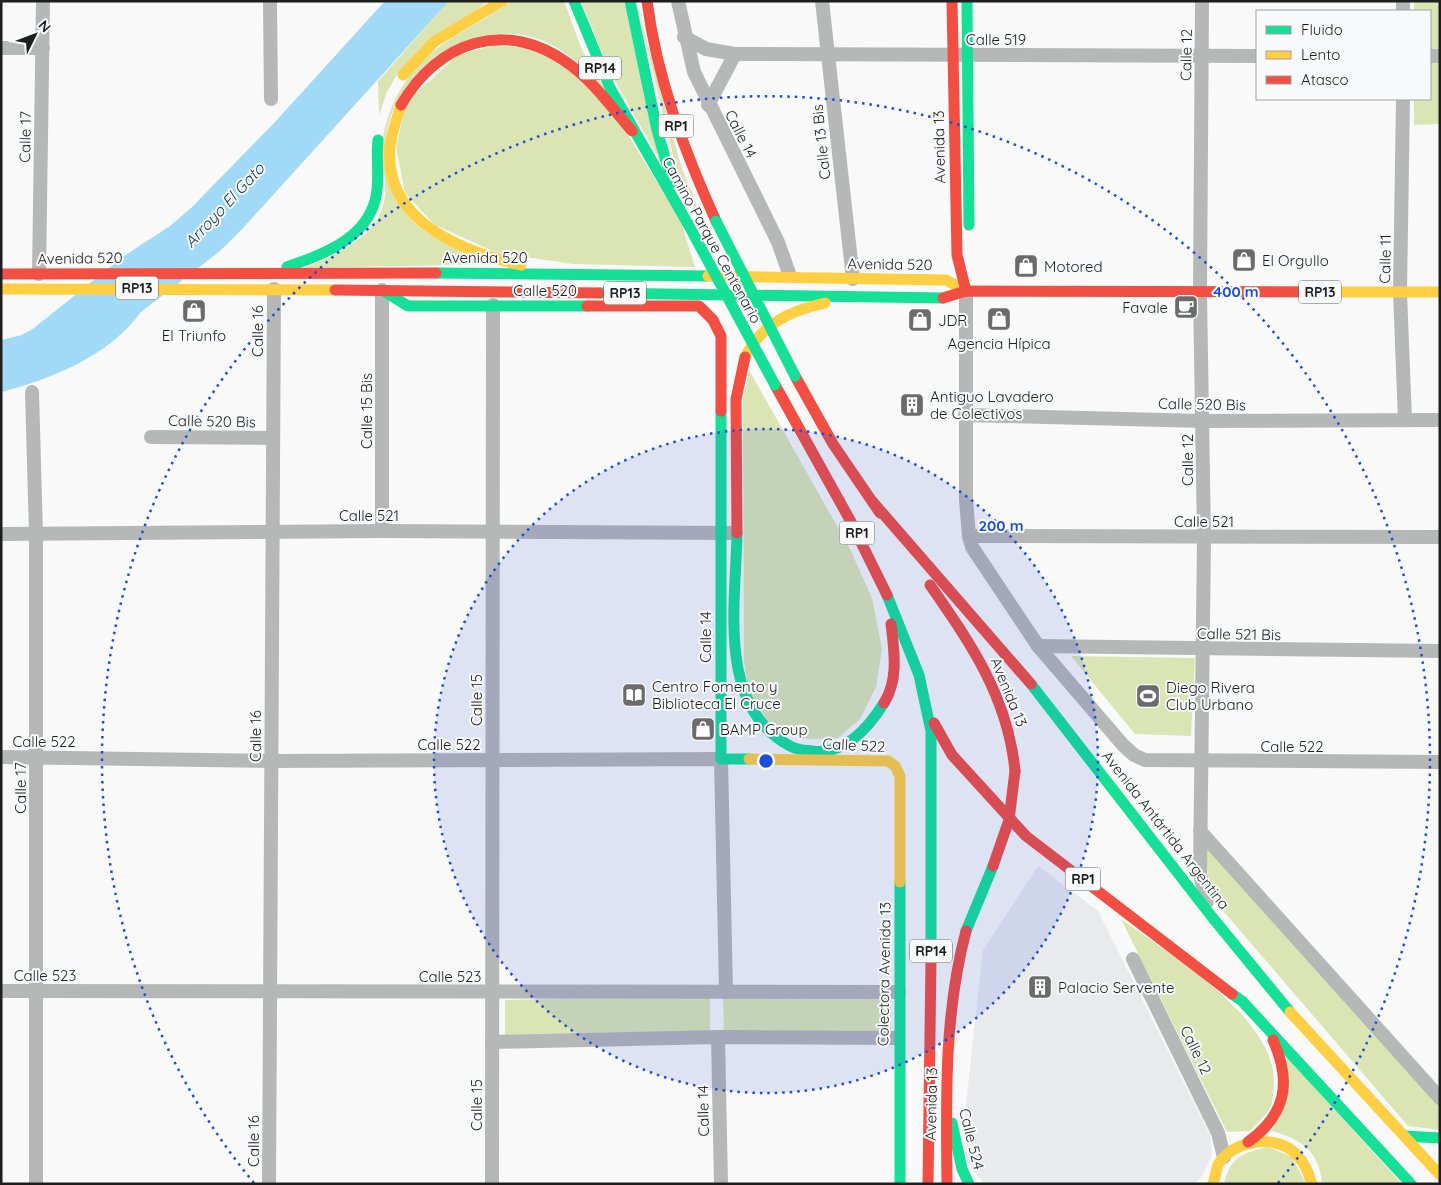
<svg xmlns="http://www.w3.org/2000/svg" width="1441" height="1185" font-family="Quicksand,sans-serif">
	<rect width="100%" height="100%" fill="#f9f9f9"/>
	<path fill="#e8eaee" d="M1038 866 1098 911 1210 1135 1212 1156 1202 1176 1195 1184H985L966 1162 965 1113 983 950Z"/>
	<g fill="#dbe5b4">
		<path d="M449 1H488L398 73 387 92 379 115 378 81Z"/>
		<path d="M511 1H564L582 50 606 91C587 71 570 52 544 41 461 8 367 90 388 176 391 190 397 203 406 214 427 240 464 252 494 264L304 268C336 256 380 236 385 196 386 183 383 168 382 155 381 131 390 107 402 87 429 42 471 31 511 1Z"/>
		<path d="M581 1H624L660 160 610 72Z"/>
		<path d="M636 1 681 166 704 222 701 223 676 168Z"/>
		<path d="M1414 1H1440V124L1414 125V99H1430V11H1414Z"/>
		<path d="M495 45 534 49 581 73 623 127 680 219 695 267 573 264 497 253 435 225 405 193 396 147 407 101 458 55Z"/>
		<path d="M749 370 850 549 872 598 882 649 876 687 860 719 838 738 809 739 787 734 769 723 749 693 744 662 743 399Z"/>
		<path d="M1071 656 1195 658 1191 736 1135 734Z"/>
		<path d="M1200 831 1440 1104V1130L1408 1126 1212 898Z"/>
		<path d="M1121 919C1170 955 1286 1023 1273 1093 1273 1098 1272 1104 1270 1108 1265 1116 1256 1124 1250 1131L1227 1132Z"/>
		<path d="M710 995V1032L505 1036V1000Z"/>
		<path d="M891 996V1033L724 1034 723 997Z"/>
		<path d="M1287 1057 1402 1184H1322C1320 1151 1300 1139 1272 1131Z"/>
		<path d="M1268 1147 1292 1157 1306 1184H1224C1230 1156 1243 1153 1268 1147Z"/>
	</g>
	<path fill="#a1daf7" d="M385 1H449L243 228 220 251 141 312C109 356 52 379 1 392V340L22 335 34 328 124 256 170 226 191 208 275 122Z"/>
	<g fill="none" stroke-linecap="round" stroke-linejoin="round">
		<g stroke="#b6b7b7" stroke-width="14">
			<path d="M270 1 271 99"/>
			<path d="M678 1 694 72 778 242 790 276"/>
			<path d="M822 1 853 279"/>
			<path d="M1202 1 1200 293 1204 538 1200 874 1207 902"/>
			<path d="M1403 1V11"/>
			<path d="M684 37 706 49 735 54 1257 56"/>
			<path d="M1 48H43"/>
			<path d="M1430 56H1440"/>
			<path d="M1403 99 1400 292 1405 420"/>
			<path d="M708 105 735 54"/>
			<path d="M39 274 43 1"/>
			<path d="M382 290V531"/>
			<path d="M966 291V500L969 536 972 547 1038 646 1123 745 1134 755 1145 760 1440 762"/>
			<path d="M32 392 36 534V1184"/>
			<path d="M965 415 1203 421 1440 420"/>
			<path d="M151 437 273 438"/>
			<path d="M1 534 382 531 730 533"/>
			<path d="M969 536 1440 537"/>
			<path d="M1038 646 1440 651"/>
			<path d="M1 757 271 761 721 759 726 992"/>
			<path d="M1200 831 1440 1098"/>
			<path d="M1133 959 1218 1133 1224 1157"/>
			<path d="M1 991 899 992"/>
			<path d="M718 1037 721 1184"/>
			<path d="M492 1042 718 1037 898 1038"/>
			<path d="M269 1184 274 289"/>
			<path d="M492 1184 493 305"/>
		</g>
		<g stroke="#16e098" stroke-width="11">
			<path d="M574 1 610 88 688 224"/>
			<path d="M630 1 657 130 672 182"/>
			<path d="M967 1 969 225"/>
			<path d="M287 267C326 253 372 237 377 190 379 173 376 157 378 140"/>
			<path d="M436 273 708 276"/>
			<path d="M382 290 408 306H587"/>
			<path d="M599 293 943 298"/>
			<path d="M721 411V759H749"/>
			<path d="M737 533C736 603 716 706 790 746 796 750 805 750 812 751 844 756 869 727 884 703"/>
			<path d="M887 595 919 675 931 731V959"/>
			<path d="M1031 684 1212 917 1290 1012"/>
			<path d="M900 882V1184"/>
			<path d="M966 931 993 866"/>
			<path d="M1232 994 1242 1001 1411 1184"/>
			<path d="M952 1123 962 1169 969 1184"/>
			<path d="M1405 1136 1440 1138"/>
		</g>
		<g stroke="#ffcf43" stroke-width="11">
			<path d="M403 75 434 42 502 1"/>
			<path d="M401 105C397 119 392 131 390 146 383 221 461 251 521 265"/>
			<path d="M708 276 946 280 966 291"/>
			<path d="M1 289 335 290"/>
			<path d="M1335 292H1440"/>
			<path d="M745 357C762 324 789 311 825 303"/>
			<path d="M749 759 888 761 895 766 900 776V882"/>
			<path d="M1290 1012 1440 1175"/>
			<path d="M1213 1184C1215 1178 1216 1171 1218 1165 1232 1140 1275 1133 1296 1154 1305 1163 1308 1172 1312 1184"/>
		</g>
		<g stroke="#f24e42" stroke-width="11">
			<path d="M647 1C657 79 684 150 716 221"/>
			<path d="M952 1 957 255 966 291"/>
			<path d="M401 105C438 41 506 18 569 64 594 82 612 108 632 131"/>
			<path d="M1 274 436 273"/>
			<path d="M335 290 599 293"/>
			<path d="M943 298 966 291 1335 292"/>
			<path d="M587 306H699L713 320 721 336V411"/>
			<path d="M795 376 833 444 880 513"/>
			<path d="M775 385 850 520 887 595"/>
			<path d="M872 501 1031 684"/>
			<path d="M737 533 736 399 745 357"/>
			<path d="M930 585C971 644 1008 697 1015 771"/>
			<path d="M884 703C899 679 894 650 891 624"/>
			<path d="M934 723 952 755 1026 836 1232 994"/>
			<path d="M1248 1142C1286 1115 1292 1082 1273 1040"/>
			<path d="M928 1184 931 959"/>
			<path d="M947 1184C946 1098 944 1014 966 931"/>
		</g>
		<g stroke="#16e098" stroke-width="11">
			<path d="M716 221 795 376"/>
			<path d="M688 224 775 385"/>
		</g>
		<path stroke="#f24e42" stroke-width="11" d="M993 866 1009 820 1015 771"/>
	</g>
	<circle cx="766" cy="761" r="332" fill="#1d4ed8" fill-opacity=".12"/>
	<g fill="none" stroke="#1d4ed8" stroke-width="2.5" stroke-dasharray="2.5 5">
		<circle cx="766" cy="761" r="332"/>
		<path d="M254 1183A664 664 0 1 1 1278 1183"/>
	</g>
	<defs>
		<symbol id="shop-square" viewBox="-11 -11 22 22"><rect x="-9" y="-9" width="18" height="18" rx="4" fill="#6b6b6b" stroke="#f8f9fa"/><path d="M-5-2.5h2.3a2.7 3.5 0 0 1 5.4 0H5L5.5 6h-11ZM-1.5-2.5h3a1.5 2.3 0 0 0-3 0Z" fill="#fff"/></symbol>
		<symbol id="cafe-square" viewBox="-11 -11 22 22"><rect x="-9" y="-9" width="18" height="18" rx="4" fill="#6b6b6b" stroke="#f8f9fa"/><path d="M-5.5-4.5H6V0H3Q3 3.5 0 3.5H-2.5Q-5.5 3.5-5.5 0ZM3-3.2v2h1.7v-2ZM-6 4.5H4V6H-6Z" fill="#fff"/></symbol>
		<symbol id="building-square" viewBox="-11 -11 22 22"><rect x="-9" y="-9" width="18" height="18" rx="4" fill="#6b6b6b" stroke="#f8f9fa"/><path d="M-4-6H4V6H1V3H-1V6H-4ZM-2.5-4.3h1.7v1.8h-1.7ZM.8-4.3h1.7v1.8H.8ZM-2.5-1h1.7V.8h-1.7ZM.8-1h1.7V.8H.8Z" fill="#fff"/></symbol>
		<symbol id="library-square" viewBox="-11 -11 22 22"><rect x="-9" y="-9" width="18" height="18" rx="4" fill="#6b6b6b" stroke="#f8f9fa"/><path d="M-6-4Q-3-5.5-.7-3.5V5Q-3 3-6 4ZM6-4Q3-5.5 .7-3.5V5Q3 3 6 4Z" fill="#fff"/></symbol>
		<symbol id="stadium-square" viewBox="-11 -11 22 22"><rect x="-9" y="-9" width="18" height="18" rx="4" fill="#6b6b6b" stroke="#f8f9fa"/><path d="M0-5a6.5 5 0 1 0 0 10a6.5 5 0 1 0 0-10ZM-3.5-1.8h7v3.6h-7Z" fill="#fff"/></symbol>
	</defs>
	<g fill-rule="evenodd">
		<use href="#shop-square" x="1230" y="246" width="28" height="28"/>
		<use href="#shop-square" x="1012" y="252" width="28" height="28"/>
		<use href="#cafe-square" x="1172" y="293" width="28" height="28"/>
		<use href="#shop-square" x="180" y="297" width="28" height="28"/>
		<use href="#shop-square" x="985" y="305" width="28" height="28"/>
		<use href="#shop-square" x="906" y="306" width="28" height="28"/>
		<use href="#building-square" x="898" y="391" width="28" height="28"/>
		<use href="#library-square" x="620" y="681" width="28" height="28"/>
		<use href="#stadium-square" x="1134" y="682" width="28" height="28"/>
		<use href="#shop-square" x="689" y="715" width="28" height="28"/>
		<use href="#building-square" x="1026" y="973" width="28" height="28"/>
	</g>
	<g text-anchor="middle" dominant-baseline="central" stroke-width="4" stroke-linejoin="round" paint-order="stroke">
		<g fill="#f8f9fa" stroke="#5f6060" stroke-width="1">
			<rect x="579" y="56.5" width="42" height="23" rx="4"/>
			<rect x="658.5" y="114.5" width="35" height="23" rx="4"/>
			<rect x="116" y="276.5" width="42" height="23" rx="4"/>
			<rect x="1299" y="280.5" width="42" height="23" rx="4"/>
			<rect x="604" y="281.5" width="42" height="23" rx="4"/>
			<rect x="839.5" y="521.5" width="35" height="23" rx="4"/>
			<rect x="1065.5" y="867.5" width="35" height="23" rx="4"/>
			<rect x="910" y="939.5" width="42" height="23" rx="4"/>
		</g>
		<g font-size="14" font-weight="bold" fill="#1e1e1e">
			<text x="600" y="68">RP14</text>
			<text x="676" y="126">RP1</text>
			<text x="137" y="288">RP13</text>
			<text x="1320" y="292">RP13</text>
			<text x="625" y="293">RP13</text>
			<text x="857" y="533">RP1</text>
			<text x="1083" y="879">RP1</text>
			<text x="931" y="951">RP14</text>
		</g>
		<g font-size="15" fill="#1e1e1e" stroke="#f8f9fa">
			<text x="996" y="39">Calle 519</text>
			<text transform="translate(1186 55) rotate(-89)">Calle 12</text>
			<text transform="translate(741 134) rotate(63)">Calle 14</text>
			<text transform="translate(25 137) rotate(-89)">Calle 17</text>
			<text transform="translate(821 142) rotate(-96)">Calle 13 Bis</text>
			<text transform="translate(939 147) rotate(-91)">Avenida 13</text>
			<text transform="translate(712 240) rotate(61)">Camino Parque Centenario</text>
			<text x="485" y="257">Avenida 520</text>
			<text transform="translate(80 258) rotate(-1)">Avenida 520</text>
			<text transform="translate(1385 259) rotate(-89)">Calle 11</text>
			<text transform="translate(890 264) rotate(1)">Avenida 520</text>
			<text x="545" y="290">Calle 520</text>
			<text transform="translate(257 331) rotate(-90)">Calle 16</text>
			<text transform="translate(1202 404) rotate(1)">Calle 520 Bis</text>
			<text transform="translate(366 411) rotate(-90)">Calle 15 Bis</text>
			<text transform="translate(212 421) rotate(1)">Calle 520 Bis</text>
			<text transform="translate(1187 460) rotate(-90)">Calle 12</text>
			<text x="369" y="515">Calle 521</text>
			<text x="1204" y="521">Calle 521</text>
			<text transform="translate(1239 634) rotate(1)">Calle 521 Bis</text>
			<text transform="translate(705 637) rotate(-90)">Calle 14</text>
			<text transform="translate(1009 692) rotate(68)">Avenida 13</text>
			<text transform="translate(476 700) rotate(-90)">Calle 15</text>
			<text transform="translate(255 736) rotate(-90)">Calle 16</text>
			<text x="44" y="741">Calle 522</text>
			<text x="449" y="744">Calle 522</text>
			<text transform="translate(854 745) rotate(3)">Calle 522</text>
			<text x="1292" y="746">Calle 522</text>
			<text transform="translate(20 788) rotate(-90)">Calle 17</text>
			<text transform="translate(1166 830) rotate(52)">Avenida Antártida Argentina</text>
			<text transform="translate(884 974) rotate(-89)">Colectora Avenida 13</text>
			<text x="45" y="975">Calle 523</text>
			<text x="450" y="976">Calle 523</text>
			<text transform="translate(1196 1050) rotate(64)">Calle 12</text>
			<text transform="translate(931 1104) rotate(-89)">Avenida 13</text>
			<text transform="translate(476 1105) rotate(-90)">Calle 15</text>
			<text transform="translate(703 1111) rotate(-91)">Calle 14</text>
			<text transform="translate(972 1139) rotate(76)">Calle 524</text>
			<text transform="translate(253 1141) rotate(-90)">Calle 16</text>
		</g>
		<g font-size="15" fill="#1e1e1e" stroke="#f8f9fa" text-anchor="start">
			<text x="1262" y="260">El Orgullo</text>
			<text x="1044" y="266">Motored</text>
			<text x="1168" y="307" text-anchor="end">Favale</text>
			<text x="938" y="320">JDR</text>
			<text x="194" y="335" text-anchor="middle">El Triunfo</text>
			<text x="999" y="343" text-anchor="middle">Agencia Hípica</text>
			<text x="930" y="396">Antiguo Lavadero<tspan x="930" dy="17">de Colectivos</tspan></text>
			<text x="652" y="686">Centro Fomento y<tspan x="652" dy="17">Biblioteca El Cruce</tspan></text>
			<text x="1166" y="687">Diego Rivera<tspan x="1166" dy="17">Club Urbano</tspan></text>
			<text x="720" y="729">BAMP Group</text>
			<text x="1058" y="987">Palacio Servente</text>
		</g>
		<g font-size="16" font-style="italic" fill="#0b3b51" stroke="#f8f9fa">
			<text transform="translate(224 205) rotate(-47)">Arroyo El Gato</text>
		</g>
	</g>
	<circle cx="766" cy="761" r="8" fill="#1d4ed8" stroke="#f8f9fa" stroke-width="2.5"/>
	<g font-size="15" text-anchor="middle" font-weight="bold" fill="#1d4ed8" stroke="#f8f9fa" stroke-width="4" stroke-linejoin="round" paint-order="stroke">
		<text x="1236" y="297">400 m</text>
		<text x="1001" y="531">200 m</text>
	</g>
	<rect width="1441" height="1185" fill="none" stroke="#1e1e1e" stroke-width="5"/>
	<rect x="1256" y="10" width="175" height="90" fill="#f8f9fa" stroke="#a1a1a2"/>
	<rect x="1266" y="26" width="25" height="8" fill="#16e098" stroke="#a1a1a2"/>
	<text x="1301" y="35" font-size="15" fill="#1e1e1e">Fluido</text>
	<rect x="1266" y="51" width="25" height="8" fill="#ffcf43" stroke="#a1a1a2"/>
	<text x="1301" y="60" font-size="15" fill="#1e1e1e">Lento</text>
	<rect x="1266" y="76" width="25" height="8" fill="#f24e42" stroke="#a1a1a2"/>
	<text x="1301" y="85" font-size="15" fill="#1e1e1e">Atasco</text>
	<g transform="translate(35 35) rotate(48)" stroke="#f8f9fa" stroke-width="4" paint-order="stroke">
	<path d="M0-4L9 19L0 12L-9 19Z" fill="#1e1e1e"/>
	<text y="-8" font-size="14" font-weight="bold" text-anchor="middle" fill="#1e1e1e">N</text>
	</g>
</svg>
